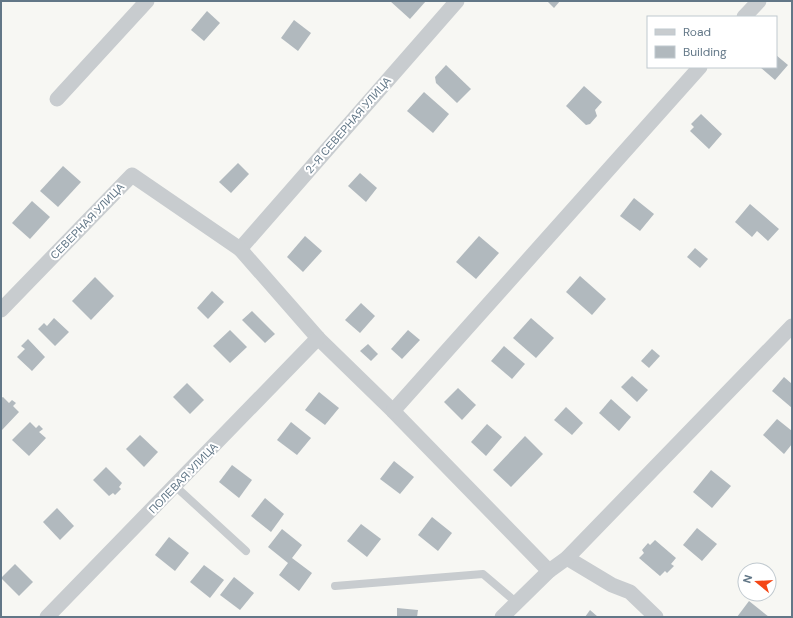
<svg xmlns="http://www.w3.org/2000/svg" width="793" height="618" font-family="'DM Sans',sans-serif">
	<rect width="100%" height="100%" fill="#f7f7f3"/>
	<g fill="#b1b9be">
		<path d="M390 1H426L410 19Z"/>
		<path d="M547 1H560L554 8Z"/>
		<path d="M207 11 220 23 204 41 191 30Z"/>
		<path d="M294 20 311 33 298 51 281 38Z"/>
		<path d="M776 55 788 65 775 80 760 67H776Z"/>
		<path d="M446 65 471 89 457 103 436 83 435 77Z"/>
		<path d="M584 86 602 102 595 110 597 116 590 124 586 125 566 106Z"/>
		<path d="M424 92 449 114 433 133 407 111Z"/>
		<path d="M701 114 722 134 709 149 690 131 694 127 691 124Z"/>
		<path d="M238 163 249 174 231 193 219 182Z"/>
		<path d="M63 166 81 182 58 207 40 191Z"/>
		<path d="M360 173 377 188 366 202 348 186Z"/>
		<path d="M634 198 654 214 640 231 620 216Z"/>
		<path d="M32 201 50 217 30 239 12 223Z"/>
		<path d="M750 204 779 229 768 241 757 231 752 237 735 222Z"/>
		<path d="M305 236 322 251 303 272 287 257Z"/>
		<path d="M479 236 499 253 476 279 456 262Z"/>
		<path d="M695 248 708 259 700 268 687 257Z"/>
		<path d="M580 276 606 299 592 315 566 292Z"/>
		<path d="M95 277 114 296 91 320 72 301Z"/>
		<path d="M212 291 224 302 208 319 197 308Z"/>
		<path d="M361 303 375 316 360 333 345 320Z"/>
		<path d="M252 311 275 334 265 343 242 320Z"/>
		<path d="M54 318 69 332 55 346 38 329 44 323 47 326Z"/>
		<path d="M531 318 554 338 536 358 513 338Z"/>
		<path d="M230 330 247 347 230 363 213 346Z"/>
		<path d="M408 330 420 340 402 359 391 349Z"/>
		<path d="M28 339 45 357 32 371 17 357 25 349 21 346Z"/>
		<path d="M368 344 378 354 371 361 360 351Z"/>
		<path d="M504 346 525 364 512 379 491 361Z"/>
		<path d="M652 349 660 356 649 368 641 361Z"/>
		<path d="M632 376 648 390 637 402 621 387Z"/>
		<path d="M784 377 792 384V408L772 391Z"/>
		<path d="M187 383 204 400 190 414 173 397Z"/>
		<path d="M458 388 476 405 462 420 444 402Z"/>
		<path d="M319 392 339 408 325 425 305 410Z"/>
		<path d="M3 397 9 403 12 400 16 403 13 406 19 412 2 430 1 398Z"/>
		<path d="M611 399 631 417 619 431 599 413Z"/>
		<path d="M566 407 583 423 572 435 554 420Z"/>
		<path d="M777 419 792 431V444L784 454 763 435Z"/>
		<path d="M30 422 36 428 39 425 43 429 39 432 46 438 29 456 12 440Z"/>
		<path d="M291 422 311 438 297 455 277 440Z"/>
		<path d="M487 424 502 437 486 456 471 442Z"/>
		<path d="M140 435 158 452 144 467 126 449Z"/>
		<path d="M525 436 543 454 511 487 493 470Z"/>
		<path d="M394 461 414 477 400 494 380 479Z"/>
		<path d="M232 465 252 480 239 498 219 482Z"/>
		<path d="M106 467 122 483 119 487 121 489 115 495 113 493 109 496 93 480Z"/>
		<path d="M711 470 731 486 712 508 693 492Z"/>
		<path d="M265 498 284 514 271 532 251 516Z"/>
		<path d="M57 508 74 526 60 540 43 522Z"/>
		<path d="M432 517 452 533 438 551 418 535Z"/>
		<path d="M361 524 381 539 367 557 347 541Z"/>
		<path d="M697 528 717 544 702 561 683 545Z"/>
		<path d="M282 529 302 545 292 558 312 573 299 591 279 575 288 563 268 547Z"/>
		<path d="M169 537 189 553 175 571 155 555Z"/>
		<path d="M655 540 676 558 671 564 674 566 667 573 665 571 660 576 639 558 644 553 642 550 648 543 650 545Z"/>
		<path d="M15 564 33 582 19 596 1 578Z"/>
		<path d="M204 565 224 580 210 598 190 582Z"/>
		<path d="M234 577 254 593 240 610 220 595Z"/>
		<path d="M749 601 769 617H737Z"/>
		<path d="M397 608 418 610 417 617H397Z"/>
		<path d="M590 610 598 617H585Z"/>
	</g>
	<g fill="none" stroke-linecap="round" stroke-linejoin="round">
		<g stroke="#c8cccf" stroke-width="8">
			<path d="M175 486 246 551"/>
			<path d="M335 586 483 574 517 603"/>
		</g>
		<g stroke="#c8cccf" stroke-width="15">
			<path d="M744 17 759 1"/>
			<path d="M57 99 147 1"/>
			<path d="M240 249 457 1"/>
			<path d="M1 310 132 175 240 249 318 338 393 411 549 571"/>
			<path d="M393 411 700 67"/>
			<path d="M567 558 612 585 630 592 656 617"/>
			<path d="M47 617 318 338"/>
			<path d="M502 617 549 571 567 558 792 326"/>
		</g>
	</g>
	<g text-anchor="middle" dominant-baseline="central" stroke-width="4" stroke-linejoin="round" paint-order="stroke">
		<g font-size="11" fill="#627787" stroke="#fff">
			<text transform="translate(348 125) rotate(-49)">2-Я СЕВЕРНАЯ УЛИЦА</text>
			<text transform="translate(87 221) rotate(-46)">СЕВЕРНАЯ УЛИЦА</text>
			<text transform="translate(183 478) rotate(-46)">ПОЛЕВАЯ УЛИЦА</text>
		</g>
	</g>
	<rect width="793" height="618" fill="none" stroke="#627787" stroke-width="4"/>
	<rect x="647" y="16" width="130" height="52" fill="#ffffff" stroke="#c0c9cf"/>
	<rect x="655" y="29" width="20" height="6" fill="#c8cccf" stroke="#c0c9cf"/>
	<text x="683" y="36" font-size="12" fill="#627787">Road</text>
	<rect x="655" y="46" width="20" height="12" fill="#b1b9be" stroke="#c0c9cf"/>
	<text x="683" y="56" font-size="12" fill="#627787">Building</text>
	<g transform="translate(757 582) rotate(288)"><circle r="19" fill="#ffffff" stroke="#c0c9cf"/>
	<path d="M0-3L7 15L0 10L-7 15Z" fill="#f44615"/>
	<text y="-6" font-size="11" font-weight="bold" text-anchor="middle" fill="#627787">N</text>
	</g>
</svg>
